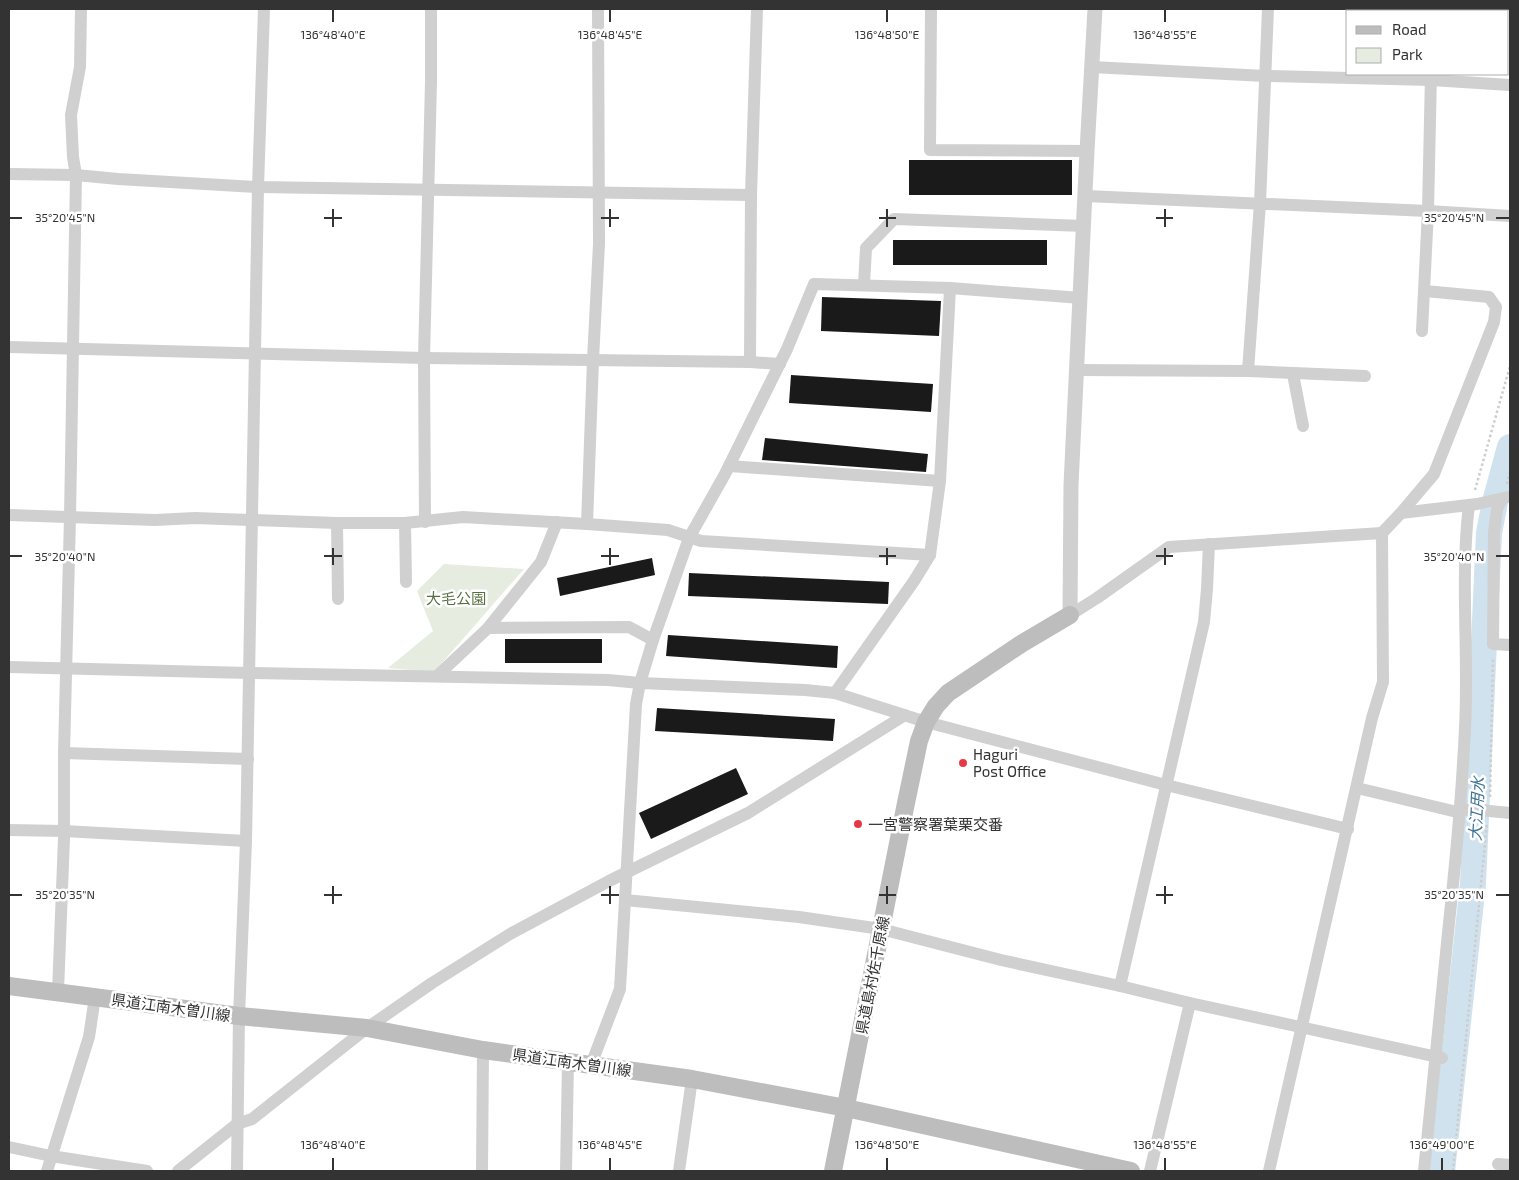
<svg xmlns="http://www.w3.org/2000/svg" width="1519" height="1180" font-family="'Exo 2','Noto Sans JP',sans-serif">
	<rect width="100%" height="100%" fill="#fff"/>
	<path fill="#e6ecdf" d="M444 564 524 569 434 672 388 668 433 631 417 591Z"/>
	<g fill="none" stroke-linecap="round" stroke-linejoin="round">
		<path stroke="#cfe2ee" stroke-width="26" d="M1442 1171 1473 883 1489 533 1495 502 1510 447"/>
	</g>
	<g fill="#1a1a1a">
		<rect x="909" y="160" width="163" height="35"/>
		<rect x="893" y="240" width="154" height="25"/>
		<path d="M822 297 941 301 939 336 821 331Z"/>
		<path d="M791 375 933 384 931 412 789 403Z"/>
		<path d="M765 438 928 454 926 472 762 460Z"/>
		<path d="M652 558 655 575 560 596 557 578Z"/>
		<path d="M689 573 889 582 888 604 688 596Z"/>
		<path d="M668 635 838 646 837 668 666 656Z"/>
		<rect x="505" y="639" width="97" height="24"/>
		<path d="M657 708 835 719 833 741 655 731Z"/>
		<path d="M736 768 748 794 651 839 639 813Z"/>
	</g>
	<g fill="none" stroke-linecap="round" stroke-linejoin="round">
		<g stroke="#cdcdcd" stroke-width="2.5" stroke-dasharray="2.5 2.5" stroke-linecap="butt">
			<path d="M1507 484 1510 471"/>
			<path d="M1475 490 1510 366"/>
			<path d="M1490 797 1493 658"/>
			<path d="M1453 1171 1487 823"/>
		</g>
		<g stroke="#d0d0d0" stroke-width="12">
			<path d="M81 9 80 67 71 115 73 157 76 175 118 179 258 187 751 195"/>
			<path d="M931 9 930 150 1087 151"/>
			<path d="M1433 11V9"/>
			<path d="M1092 67 1265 76 1431 80 1510 85"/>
			<path d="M9 174 76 175 70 517 64 753V838L58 992"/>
			<path d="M1086 196 1428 211 1510 216"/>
			<path d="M864 285 866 248 894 219 1084 226"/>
			<path d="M1422 331 1428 211 1431 74"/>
			<path d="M9 347 424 358 750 362 780 364"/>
			<path d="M750 362 751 195 757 9"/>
			<path d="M1077 370 1248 371 1365 376"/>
			<path d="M1248 371 1260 203 1268 9"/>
			<path d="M1293 374 1303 426"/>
			<path d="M729 466 940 481"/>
			<path d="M1502 499 1497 509 1494 532 1493 644 1510 645"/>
			<path d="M1401 513 1477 504 1508 497"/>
			<path d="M9 515 155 520 195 518 337 523H405L463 517 587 524 668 530 701 541 930 555"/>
			<path d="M425 522 424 358 431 82V9"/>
			<path d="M337 523 338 599"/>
			<path d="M405 523 406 582"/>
			<path d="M587 524 593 360 599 244 598 9"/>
			<path d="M1070 615 1097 598 1169 547 1382 533"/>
			<path d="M488 628 629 627 653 640"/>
			<path d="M9 667 249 673 608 680 640 683 805 690 835 693 926 722 1166 785 1348 829"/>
			<path d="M437 676 488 628 541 562 557 522"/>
			<path d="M835 693 914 581 930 555 940 481 950 288 1081 298"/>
			<path d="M64 753 248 759"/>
			<path d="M1357 788 1457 812 1469 809 1510 813"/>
			<path d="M9 830 64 831 246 841"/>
			<path d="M625 900 799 917 881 929 1001 960 1120 986 1190 1003 1442 1058"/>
			<path d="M1120 986 1204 622 1207 589 1209 544"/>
			<path d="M591 1065 620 989 636 704 640 683 653 640 689 538 725 474 787 349 814 284 950 288"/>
			<path d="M9 1147 51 1156 147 1171"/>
			<path d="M1498 1164 1510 1165"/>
			<path d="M47 1171 89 1037 95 997"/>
			<path d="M178 1171 237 1124 252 1119 367 1028 432 983 510 934 609 881 748 813 905 715"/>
			<path d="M237 1171 239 1016 246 841 258 187 264 9"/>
			<path d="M482 1171 483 1050"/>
			<path d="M566 1171 568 1062"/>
			<path d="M679 1171 692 1079"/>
			<path d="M1150 1171 1190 1003"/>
			<path d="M1269 1171 1372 718 1383 682 1382 533 1401 513 1434 474 1494 322 1496 307 1489 297 1425 291"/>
			<path d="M1424 1171C1433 1089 1441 1006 1449 923 1456 858 1462 793 1465 728 1469 653 1460 579 1469 505"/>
		</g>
		<path stroke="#d0d0d0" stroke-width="15" d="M1070 615 1071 485 1087 151 1095 9"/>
		<g stroke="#bdbdbd" stroke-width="18">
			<path d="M9 986 239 1016 367 1028 483 1050 692 1079 846 1108 1131 1171"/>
			<path d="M833 1171 906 803 919 741 926 722 936 706 948 693 1021 644 1070 615"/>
		</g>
	</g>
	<path fill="none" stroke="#333" stroke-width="2" d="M333 10V22M610 10V22M887 10V22M1165 10V22M333 209V227M610 209V227M887 209V227M1165 209V227M10 218H22M324 218H342M601 218H619M879 218H896M1156 218H1173M1496 218H1509M333 548V565M610 548V565M887 548V565M1165 548V565M10 556H22M324 556H342M601 556H619M879 556H896M1156 556H1173M1496 556H1509M333 886V904M610 886V904M887 886V904M1165 886V904M10 895H22M324 895H342M601 895H619M879 895H896M1156 895H1173M1496 895H1509M333 1158V1170M610 1158V1170M887 1158V1170M1165 1158V1170M1442 1158V1170"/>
	<g fill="#e63946" stroke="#fff" stroke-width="2">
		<circle cx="963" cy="763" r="5"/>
		<circle cx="858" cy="824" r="5"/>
	</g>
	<g text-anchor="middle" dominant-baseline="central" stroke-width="5" stroke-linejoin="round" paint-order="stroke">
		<g font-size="15" fill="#56703f" stroke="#fff">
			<text x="456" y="598">大毛公園</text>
		</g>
		<g font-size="15" fill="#333" stroke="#fff" text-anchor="start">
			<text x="973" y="754">Haguri<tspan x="973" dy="17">Post Office</tspan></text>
			<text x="868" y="824">一宮警察署葉栗交番</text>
		</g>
		<g font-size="15" fill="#333" stroke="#fff">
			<text transform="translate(872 975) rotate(-79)">県道島村佐千原線</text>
			<text transform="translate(171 1007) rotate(8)">県道江南木曽川線</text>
			<text transform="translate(572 1062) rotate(8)">県道江南木曽川線</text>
		</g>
		<g font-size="16" font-style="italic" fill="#3f7597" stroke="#fff">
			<text transform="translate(1476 809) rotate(-87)">大江用水</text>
		</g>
	</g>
	<g font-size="12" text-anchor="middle" fill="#333" stroke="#fff" stroke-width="5" stroke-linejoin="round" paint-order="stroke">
		<text x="333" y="39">136°48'40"E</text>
		<text x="610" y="39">136°48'45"E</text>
		<text x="887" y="39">136°48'50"E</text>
		<text x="1165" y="39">136°48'55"E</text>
		<text x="65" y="222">35°20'45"N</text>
		<text x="1454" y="222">35°20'45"N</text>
		<text x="65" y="561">35°20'40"N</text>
		<text x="1454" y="561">35°20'40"N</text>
		<text x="65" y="899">35°20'35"N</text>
		<text x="1454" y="899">35°20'35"N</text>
		<text x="333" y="1149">136°48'40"E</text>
		<text x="610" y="1149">136°48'45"E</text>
		<text x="887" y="1149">136°48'50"E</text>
		<text x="1165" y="1149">136°48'55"E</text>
		<text x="1442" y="1149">136°49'00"E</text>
	</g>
	<rect width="1519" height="1180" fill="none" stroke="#333333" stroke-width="20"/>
	<rect x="1346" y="10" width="162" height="65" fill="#ffffff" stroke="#adadad"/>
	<rect x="1356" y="26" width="25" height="8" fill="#bdbdbd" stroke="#adadad"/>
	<text x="1392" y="35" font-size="15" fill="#333333">Road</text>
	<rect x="1356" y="48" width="25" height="15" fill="#e6ecdf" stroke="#adadad"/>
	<text x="1392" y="60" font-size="15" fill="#333333">Park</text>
</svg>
